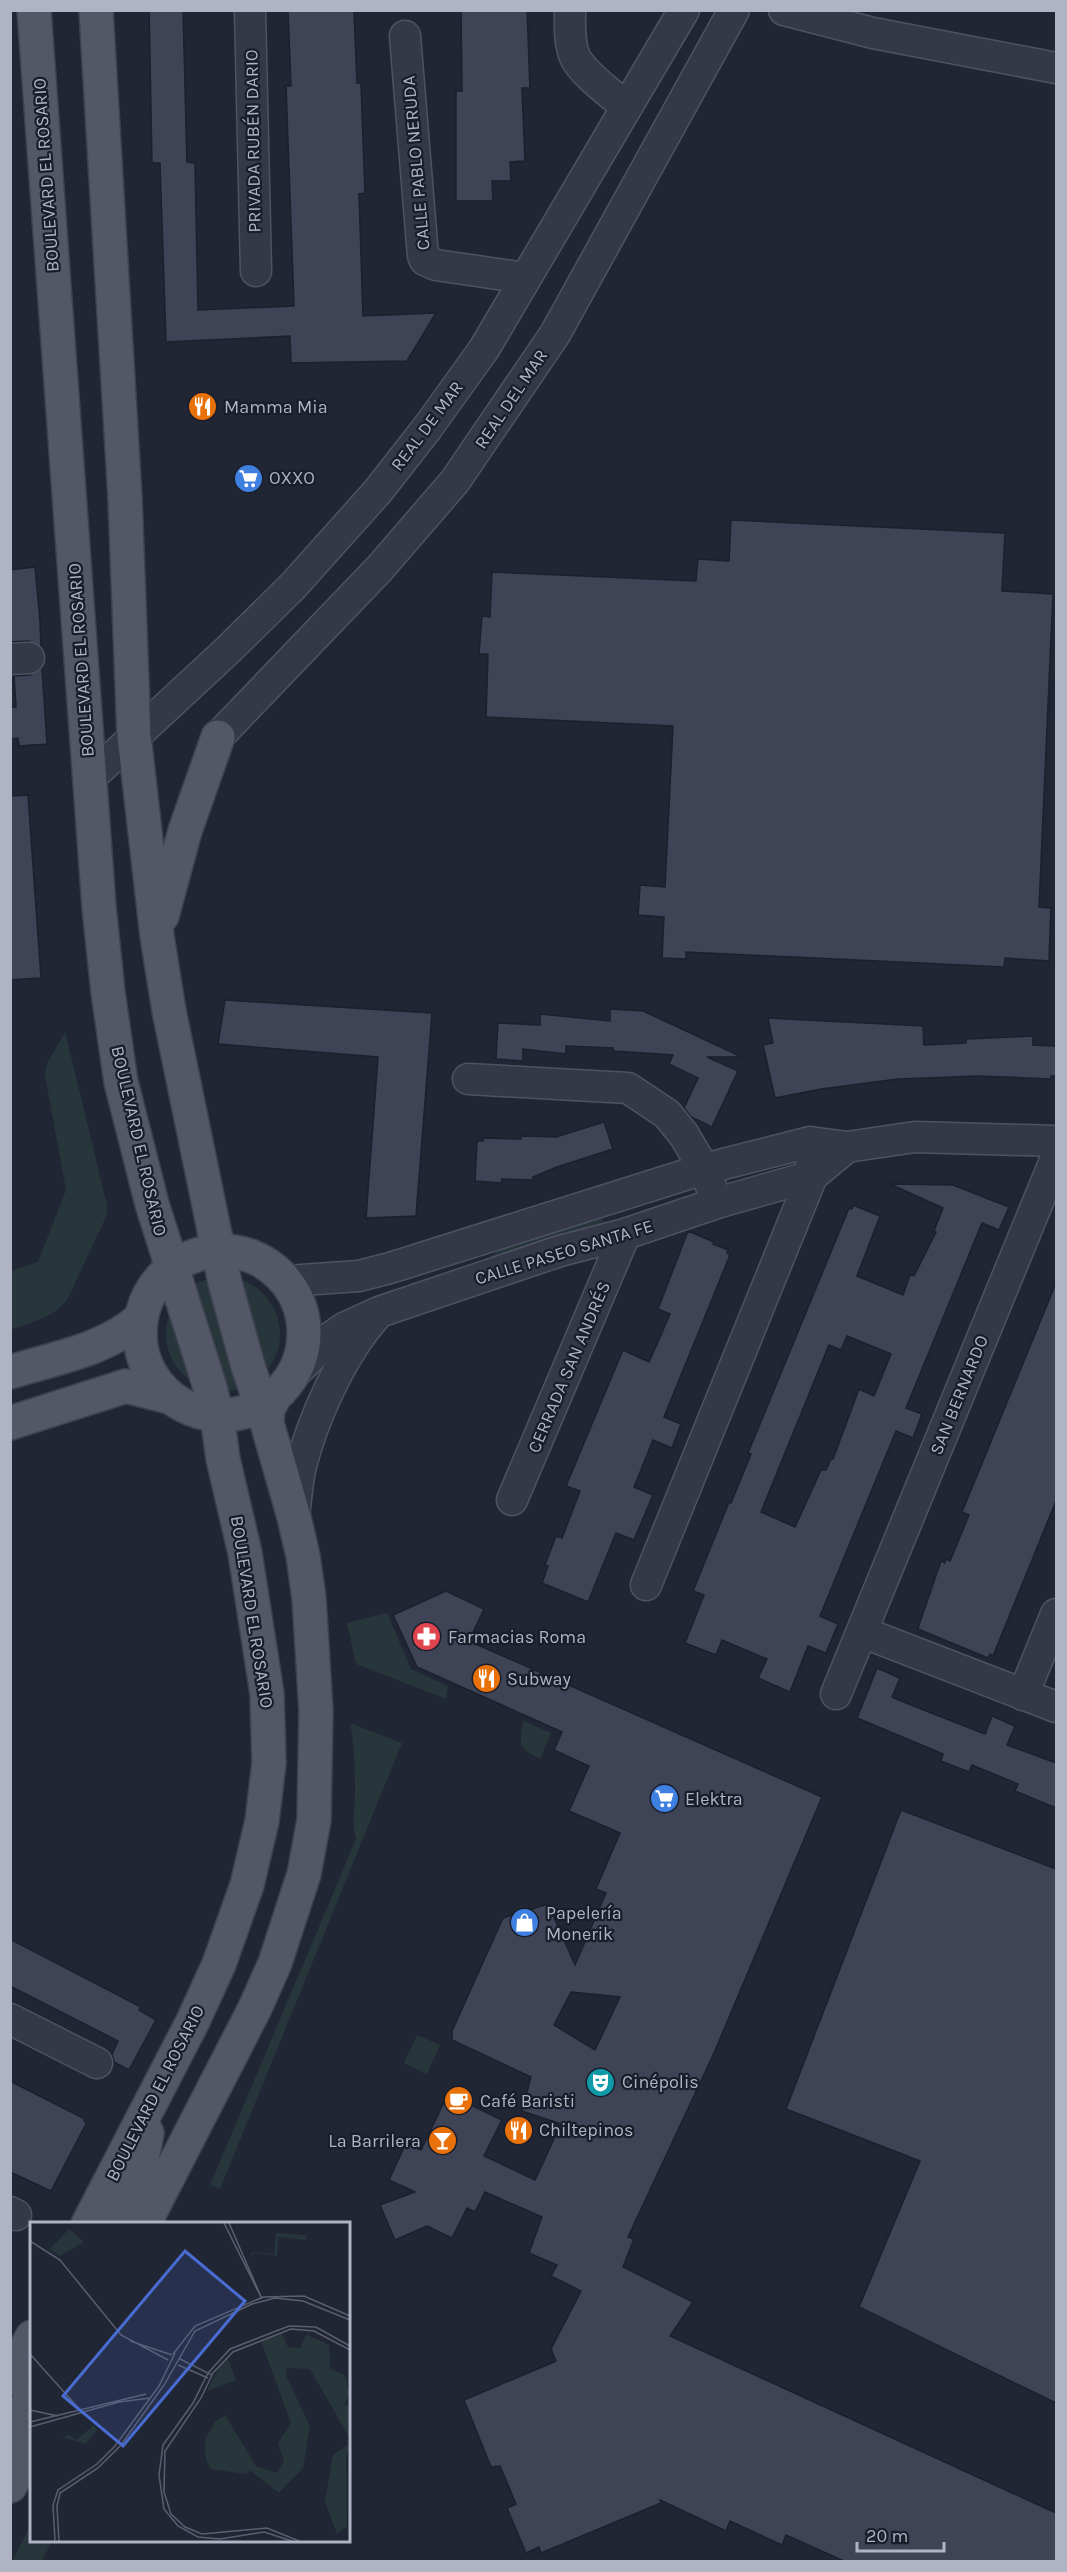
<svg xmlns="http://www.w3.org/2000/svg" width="1067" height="2572" font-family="Karla,sans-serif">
	<rect width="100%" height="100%" fill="#212635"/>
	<g fill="#27363b">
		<path d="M65 1032 107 1205 106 1217 67 1300C53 1318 31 1322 11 1330V1271L38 1262 66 1190 45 1075 47 1064Z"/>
		<path d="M602 1218 606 1230 483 1262 501 1249Z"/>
		<circle cx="223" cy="1334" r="57"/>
		<path d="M387 1613 411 1669 448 1686 446 1699 356 1664 347 1623Z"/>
		<path d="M524 1721 551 1733 540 1759 526 1751 521 1745V1731Z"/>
		<path d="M350 1723 402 1743 220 2189 210 2185 356 1839C351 1821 356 1804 355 1786 355 1764 354 1744 350 1723Z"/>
		<path d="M417 2035 440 2045 427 2074 404 2063Z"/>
		<path d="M31 2524 32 2540 52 2541 42 2561H12Z"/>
	</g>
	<g fill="#3e4356" stroke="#1c202d" stroke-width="1.5" fill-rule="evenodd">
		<path d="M149 10H183L187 162 195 163 198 310 294 306 286 86H291L288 10H354L357 83H361L365 193 359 194 363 316 436 313 407 361 291 363 290 336 166 342 160 163H152Z"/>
		<path d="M461 10H527L530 88H522L525 161 510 162 511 181H492L493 201H456V91H462Z"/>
		<path d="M731 520 1005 533 1002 591 1053 594 1039 907 1051 908 1049 961 1005 958 1004 967 686 952V959L662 958 664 917 638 915 640 885 665 887 673 726 486 717 488 654H479L482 616 490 617 492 572 696 581 698 559 729 561Z"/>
		<path d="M35 567 40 621 41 647 29 641 11 642 10 570Z"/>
		<path d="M42 668 47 744 19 746 18 738 10 739V707H16L14 676 30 675Z"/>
		<path d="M28 795 41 978 10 980V796Z"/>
		<path d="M225 1000 432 1013 416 1216 366 1218 378 1057 218 1044Z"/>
		<path d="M610 1009 643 1011 742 1057H707L738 1071 712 1127 691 1117 684 1108 698 1078 669 1064 673 1055 613 1051V1048L566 1046V1054L523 1049V1061L496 1059 498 1023 540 1025V1014L610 1021Z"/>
		<path d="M768 1018 923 1026 924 1045 966 1043V1039L1033 1036V1045L1056 1046V1076H1051V1079L979 1076 898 1079 821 1089 775 1098 763 1045 773 1043Z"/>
		<path d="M604 1122 613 1149 557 1167 533 1177V1180L502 1179 501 1183 475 1181 477 1141H483V1138L521 1139V1136L556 1137Z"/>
		<path d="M890 1184 953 1185 1009 1207 999 1230 982 1223 906 1408 922 1414 913 1438 896 1431 820 1616 838 1624 826 1653 808 1646 790 1692 758 1678 767 1659 722 1640 716 1655 685 1643 704 1595 693 1591 729 1502 731 1503 751 1454 748 1453 849 1208 852 1209 853 1205 880 1216 857 1276 903 1295 910 1275 914 1276 936 1232 934 1231 943 1208ZM847 1336 891 1354 874 1396 859 1389 833 1459H831L826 1470H821L795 1527 761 1512 829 1345 841 1350Z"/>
		<path d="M688 1231 714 1242 713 1244 728 1250 727 1253 730 1255 664 1417 681 1424 672 1448 653 1440 634 1487 653 1495 634 1540 616 1533 588 1602 542 1583 548 1566 545 1565 556 1536 562 1538 580 1491 566 1486 623 1350 649 1362 661 1335 670 1314 658 1309Z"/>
		<path d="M1056 1283V1501L993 1656 990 1654 988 1658 918 1629 919 1625 941 1561 945 1563 946 1559 950 1561 969 1515 962 1512Z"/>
		<path d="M446 1591 484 1609 469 1641 822 1797 714 2053 628 2237 634 2239 623 2267 693 2302 670 2336 1056 2513V2562H846L786 2535 782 2545 730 2521 726 2531 660 2500 661 2503 541 2553 539 2547 526 2553 507 2508 516 2504 500 2466 491 2467 464 2400 556 2361 551 2349 581 2291 551 2276 557 2265 529 2253 542 2217 485 2192 475 2212 467 2208 452 2238 427 2226 395 2240 380 2205 415 2192 389 2180 406 2143 421 2150 448 2094 502 2120 484 2156 535 2180 561 2124 522 2111 531 2077 452 2040V2031L503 1918 548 1904 575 1965 606 1893 596 1889 620 1833 569 1811 589 1766 554 1750 562 1732 417 1667 393 1615ZM571 1992 620 1997 595 2050 554 2025Z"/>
		<path d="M877 1668 900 1678 892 1697 911 1705 985 1734 992 1716 1015 1726 1007 1745 1056 1763V1808L1015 1791 1018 1784 972 1765 969 1772 941 1761 943 1754 857 1718Z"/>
		<path d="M901 1810 1056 1869V2403L859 2307 920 2161 786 2109Z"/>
		<path d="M10 1939 141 2007 139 2010 156 2020 129 2070 114 2062 112 2054 118 2041 10 1986Z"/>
		<path d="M10 2081 85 2119 84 2121 87 2122 51 2191 10 2172Z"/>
	</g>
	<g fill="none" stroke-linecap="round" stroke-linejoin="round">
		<defs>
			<g id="minor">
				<path d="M250 10 256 271"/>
				<path d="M570 10C570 26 569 43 575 57 583 74 612 94 626 107"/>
				<path d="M784 10 873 33 1056 68"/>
				<path d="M405 36 423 256 425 260 436 265 525 278"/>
				<path d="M10 659 29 658"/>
				<path d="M218 737 380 568 455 481 555 334 734 10"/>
				<path d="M90 778 228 650 293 586 378 491 428 427 484 349 684 10"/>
				<path d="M468 1079 628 1088 667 1114 684 1135 704 1169 711 1186"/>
				<path d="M287 1281 359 1276 390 1268 704 1169 810 1142 847 1147 915 1137 1056 1141"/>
				<path d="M292 1376 331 1337 344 1328 379 1312 560 1251 625 1234 717 1203 812 1176 847 1147"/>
				<path d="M512 1500 625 1234"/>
				<path d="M294 1517C296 1500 297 1482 301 1466 313 1418 342 1354 375 1317"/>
				<path d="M646 1585 812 1176 811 1164"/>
				<path d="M862 1632 1056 1707"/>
				<path d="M836 1694 1056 1158"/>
				<path d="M1023 1695 1056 1614"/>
				<path d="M10 2019 97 2063"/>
				<path d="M10 2212 16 2215"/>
			</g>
			<g id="major">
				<path d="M34 10 99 907 108 992 121 1082 152 1204 209 1384 217 1415 223 1459 245 1553 267 1694 269 1763 262 1821 247 1885 219 1964 193 2021 88 2224"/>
				<path d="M96 10 125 498 134 736 157 936 169 1011 225 1283 248 1366 267 1423"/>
				<path d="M162 916 185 831 218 737"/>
				<circle cx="222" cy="1333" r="82"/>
				<path d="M10 1372C55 1358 106 1350 141 1318"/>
				<path d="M10 1423 126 1386 169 1397"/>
				<path d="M120 2224 138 2179 147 2133"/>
				<path d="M144 2224 255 2008 275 1963 304 1874 314 1820 316 1711 309 1598 303 1556 294 1517 267 1423 268 1407 272 1402"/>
				<path d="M10 2379 32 2337"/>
				<path d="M10 2436 32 2396"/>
				<path d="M10 2486 32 2446"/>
			</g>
		</defs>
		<use href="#minor" stroke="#4f5361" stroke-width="33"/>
		<use href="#major" stroke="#3e4250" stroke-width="36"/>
		<use href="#minor" stroke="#353846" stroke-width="30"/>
		<use href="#major" stroke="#535766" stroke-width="33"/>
	</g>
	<defs>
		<symbol id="restaurant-disc" viewBox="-11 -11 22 22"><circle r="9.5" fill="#e8710a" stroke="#1a1e2b"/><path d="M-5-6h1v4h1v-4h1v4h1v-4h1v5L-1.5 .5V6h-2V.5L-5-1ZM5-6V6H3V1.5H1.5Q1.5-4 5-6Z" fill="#fff"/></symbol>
		<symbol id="supermarket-disc" viewBox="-11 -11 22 22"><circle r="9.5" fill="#3f7fe0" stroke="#1a1e2b"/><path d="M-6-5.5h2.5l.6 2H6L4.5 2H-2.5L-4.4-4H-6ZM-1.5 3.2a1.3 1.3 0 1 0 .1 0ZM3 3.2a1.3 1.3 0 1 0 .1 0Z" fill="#fff"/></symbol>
		<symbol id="pharmacy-disc" viewBox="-11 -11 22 22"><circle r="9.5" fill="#e0444e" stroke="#1a1e2b"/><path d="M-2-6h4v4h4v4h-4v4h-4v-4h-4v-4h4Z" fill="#fff"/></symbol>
		<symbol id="shop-disc" viewBox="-11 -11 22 22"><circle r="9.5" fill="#3f7fe0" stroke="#1a1e2b"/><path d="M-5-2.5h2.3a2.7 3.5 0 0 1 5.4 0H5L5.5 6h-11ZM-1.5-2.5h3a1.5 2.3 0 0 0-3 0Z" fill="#fff"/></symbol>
		<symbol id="theatre-disc" viewBox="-11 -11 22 22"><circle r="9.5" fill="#0f9aa8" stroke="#1a1e2b"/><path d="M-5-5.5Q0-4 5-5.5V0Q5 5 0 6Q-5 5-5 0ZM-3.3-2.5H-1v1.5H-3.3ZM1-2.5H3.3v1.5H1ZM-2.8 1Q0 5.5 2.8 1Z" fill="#fff"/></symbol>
		<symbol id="cafe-disc" viewBox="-11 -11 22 22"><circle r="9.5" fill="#e8710a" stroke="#1a1e2b"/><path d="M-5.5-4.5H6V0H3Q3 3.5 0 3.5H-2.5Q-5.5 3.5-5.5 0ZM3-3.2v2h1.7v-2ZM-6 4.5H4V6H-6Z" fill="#fff"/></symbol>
		<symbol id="bar-disc" viewBox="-11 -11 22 22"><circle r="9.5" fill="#e8710a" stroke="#1a1e2b"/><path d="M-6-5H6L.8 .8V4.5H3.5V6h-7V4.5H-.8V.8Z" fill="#fff"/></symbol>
	</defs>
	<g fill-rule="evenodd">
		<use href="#restaurant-disc" x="186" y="390" width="33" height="33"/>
		<use href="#supermarket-disc" x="232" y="462" width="33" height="33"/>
		<use href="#pharmacy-disc" x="410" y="1620" width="33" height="33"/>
		<use href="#restaurant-disc" x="470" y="1662" width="33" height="33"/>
		<use href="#supermarket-disc" x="648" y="1782" width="33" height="33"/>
		<use href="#shop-disc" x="508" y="1906" width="33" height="33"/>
		<use href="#theatre-disc" x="584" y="2066" width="33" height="33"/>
		<use href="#cafe-disc" x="442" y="2084" width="33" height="33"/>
		<use href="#restaurant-disc" x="502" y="2114" width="33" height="33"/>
		<use href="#bar-disc" x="426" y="2124" width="33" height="33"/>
	</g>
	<g text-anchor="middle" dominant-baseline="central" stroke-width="4.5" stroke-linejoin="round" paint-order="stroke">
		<g font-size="18" fill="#afb3c3" stroke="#1a1e2b">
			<text transform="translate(253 141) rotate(-91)">PRIVADA RUBÉN DARIO</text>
			<text transform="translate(416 163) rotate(-95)">CALLE PABLO NERUDA</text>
			<text transform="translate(46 175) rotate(-94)">BOULEVARD EL ROSARIO</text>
			<text transform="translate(511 399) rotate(-56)">REAL DEL MAR</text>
			<text transform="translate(427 426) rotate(-53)">REAL DE MAR</text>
			<text transform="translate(81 660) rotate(-94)">BOULEVARD EL ROSARIO</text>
			<text transform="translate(139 1141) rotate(77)">BOULEVARD EL ROSARIO</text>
			<text transform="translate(564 1252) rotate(-17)">CALLE PASEO SANTA FE</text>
			<text transform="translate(569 1367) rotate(-67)">CERRADA SAN ANDRÉS</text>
			<text transform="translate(959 1395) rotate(-68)">SAN BERNARDO</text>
			<text transform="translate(252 1612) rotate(81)">BOULEVARD EL ROSARIO</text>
			<text transform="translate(155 2093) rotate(-63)">BOULEVARD EL ROSARIO</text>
		</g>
		<g font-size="18" fill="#afb3c3" stroke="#1a1e2b" text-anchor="start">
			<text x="224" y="407">Mamma Mia</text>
			<text x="269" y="478">OXXO</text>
			<text x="448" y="1637">Farmacias Roma</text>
			<text x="507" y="1679">Subway</text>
			<text x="685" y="1799">Elektra</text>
			<text x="546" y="1913">Papelería<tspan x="546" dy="21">Monerik</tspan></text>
			<text x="622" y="2082">Cinépolis</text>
			<text x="480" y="2101">Café Baristi</text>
			<text x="539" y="2130">Chiltepinos</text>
			<text x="421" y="2141" text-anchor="end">La Barrilera</text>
		</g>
	</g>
	<g transform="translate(30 2222)">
		<rect width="320" height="320" fill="#212635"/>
		<path d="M39 7 54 20 30 34 20 27ZM246 11 276 13V18L248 15 247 34 225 31 219 35 223 30 244 32ZM252 112 258 125 270 126 276 112 299 123 300 147 315 153 319 173 314 182 319 185V215L280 147 257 146 256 154 280 204 273 246 249 271 220 248 216 252 181 247 176 238 175 217 185 200 195 193 226 244 247 251 254 239 248 221 261 201 231 119ZM198 137 206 158 177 169 189 146ZM64 203 67 208 55 222 33 215 39 213 46 218ZM319 222 316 236 317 304 307 312 295 280 303 233Z" fill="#27363b"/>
		<path fill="none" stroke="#5a5e6e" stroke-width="1.5" d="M194 1 232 77M199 1 232 77M0 19 30 38 91 113 138 138M100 119 142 133M0 132 52 190M143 132 165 104 233 75 274 74 320 94M150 137 182 153 171 176 135 229 134 270 141 292 155 305 172 312 237 306 269 319M148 143 178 156M178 151 200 127 259 104 286 105 320 124M178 151 163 181 133 223 129 253 134 287 148 304 168 315 190 317 234 310 262 319M182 152 203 130 261 107 284 109 320 128M0 188 28 194M0 200 116 172M0 205 89 180 120 176M25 319 23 283 28 268 67 242 85 224 129 164 145 131M29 319 27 284 30 271 68 246 91 223 134 163 165 109 222 82 245 76 273 79 320 98"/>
		<path fill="#496cd2" fill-opacity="0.15" stroke="#496cd2" stroke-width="3" d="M155 29 215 79 93 224 33 174Z"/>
		<rect width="320" height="320" fill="none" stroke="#afb3c3" stroke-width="3"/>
	</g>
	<rect width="1067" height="2572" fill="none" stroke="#afb3c3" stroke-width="24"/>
	<path d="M857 2542v9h87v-9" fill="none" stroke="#afb3c3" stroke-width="3"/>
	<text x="866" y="2542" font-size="18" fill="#afb3c3" stroke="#1a1e2b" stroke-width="4.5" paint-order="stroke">20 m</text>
</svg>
